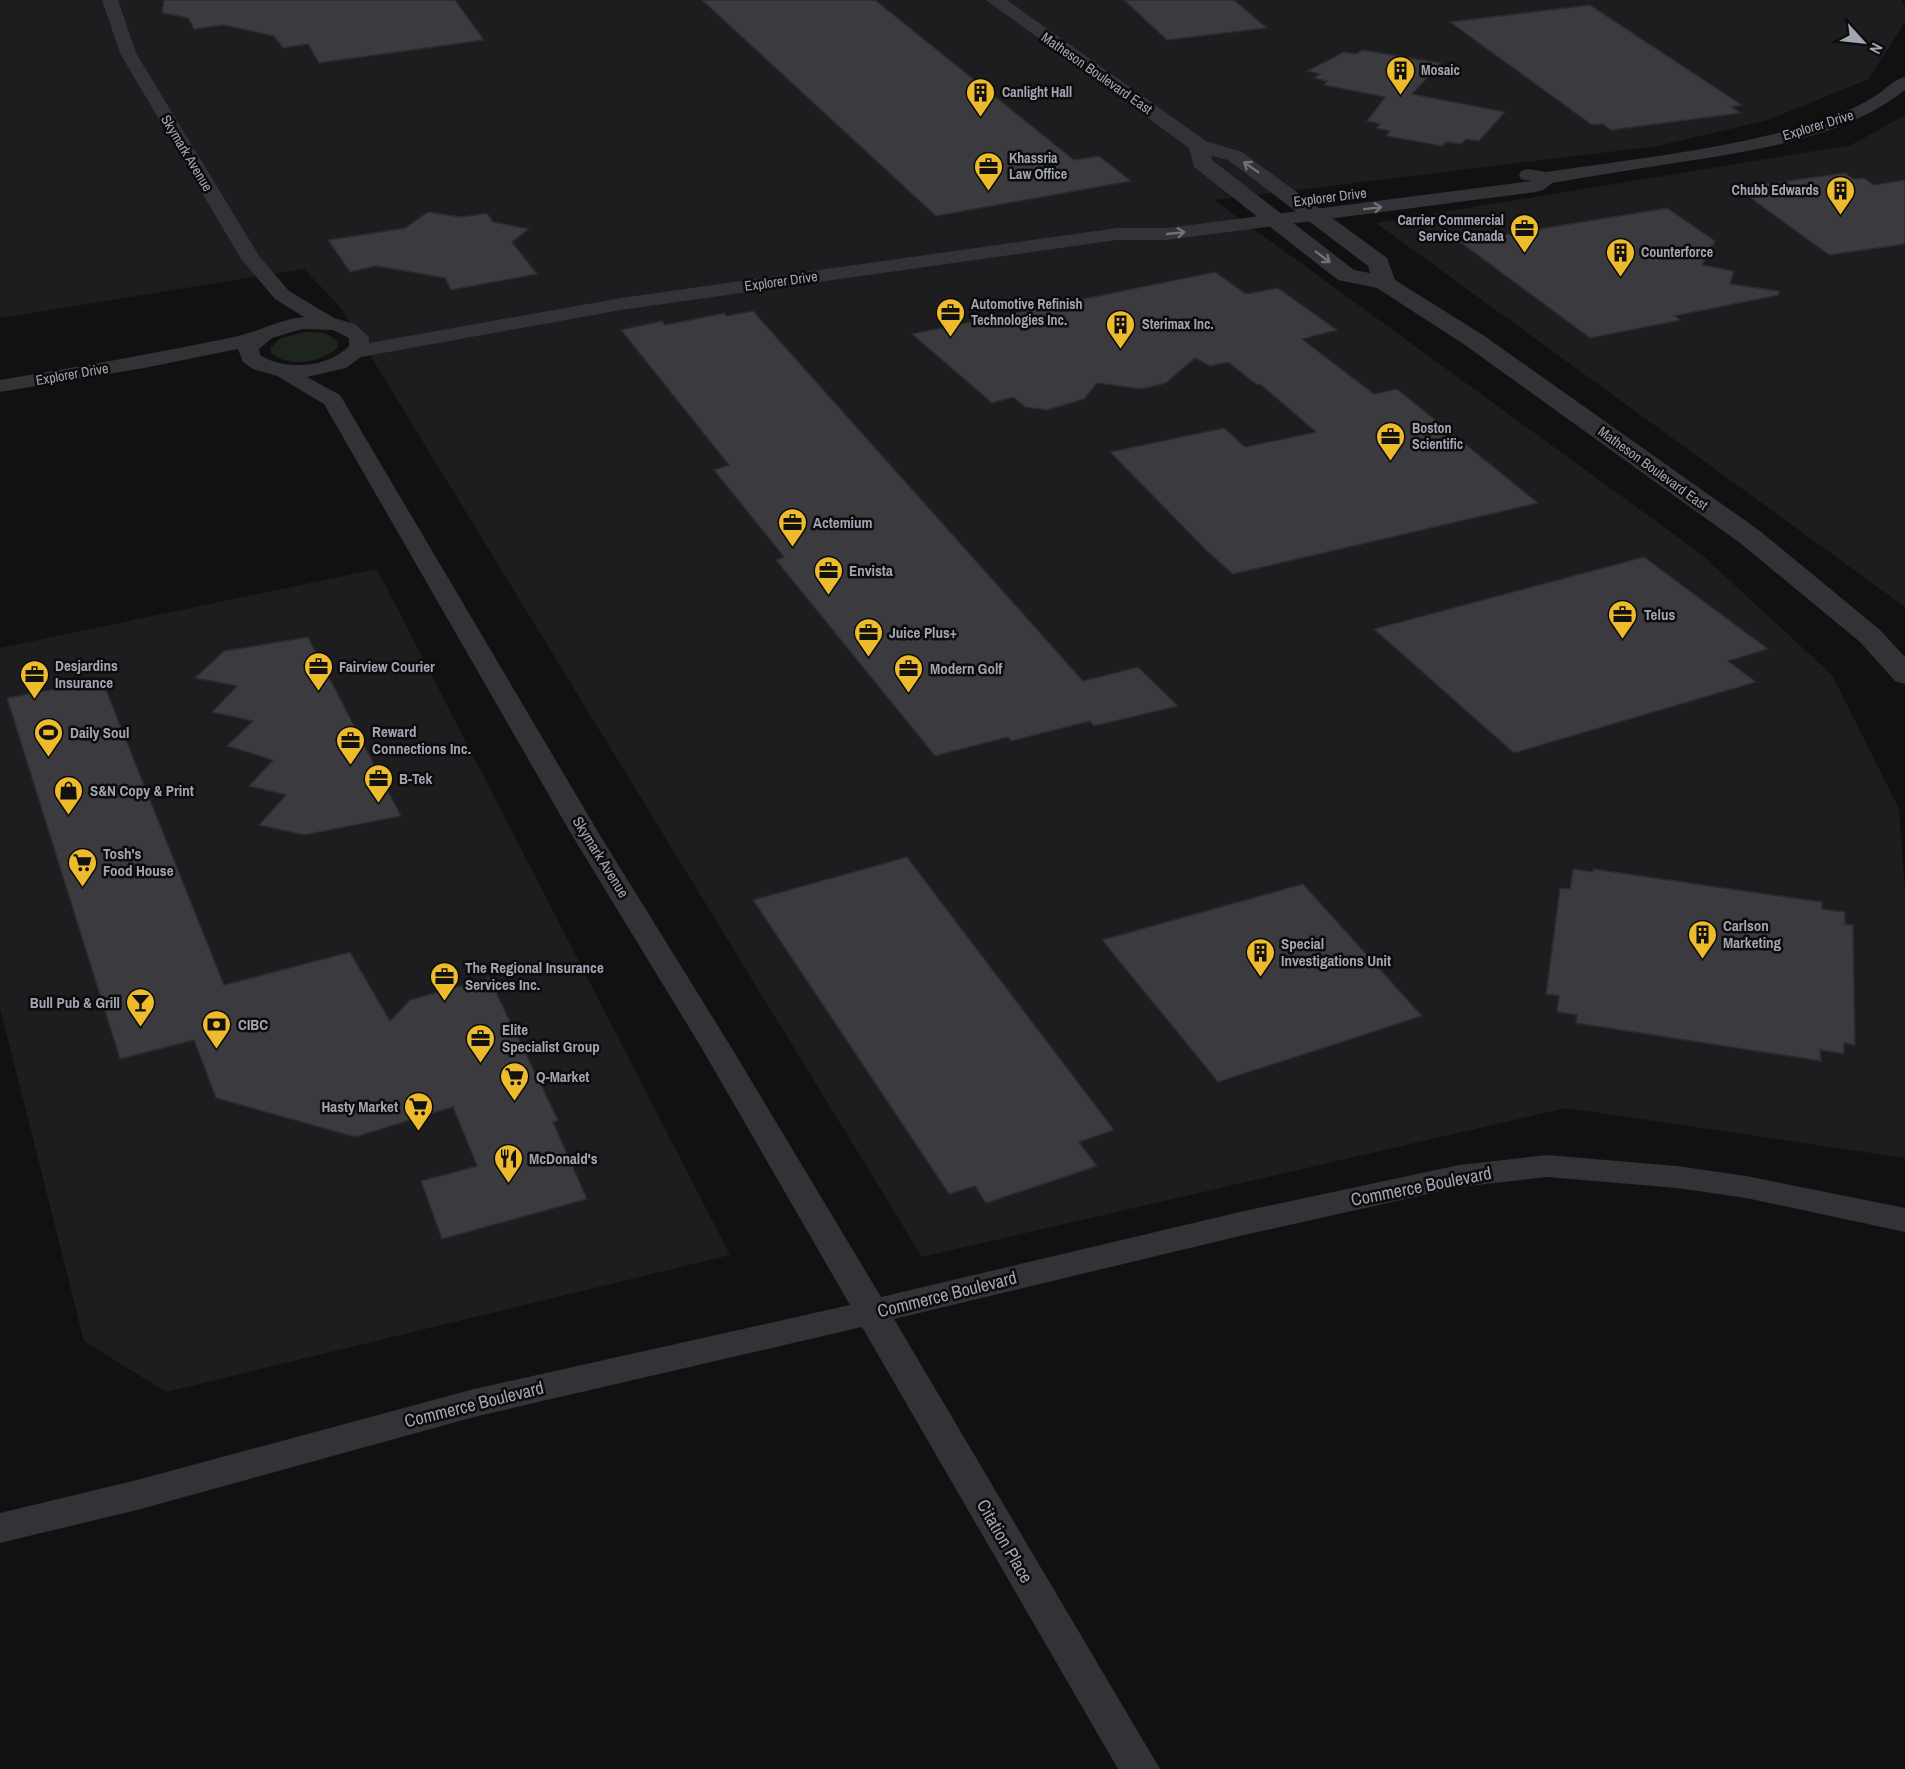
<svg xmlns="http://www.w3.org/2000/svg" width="1905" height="1769" font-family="'Archivo Narrow',sans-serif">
	<rect width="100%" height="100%" fill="#111112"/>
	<g fill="#1d1d1f">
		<path d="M0 0H1901L1905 8V22L1869 79 1768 120 1658 146 1214 200 1701 554 1832 675 1899 809 1905 893V1158L1566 1108 922 1257 341 308 304 269 0 318Z"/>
		<path d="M1905 115V607L1376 223 1851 145Z"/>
		<path d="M377 569 730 1255 166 1392 84 1341 0 1008V648Z"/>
	</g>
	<path fill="#1d251e" d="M306 332 325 333 338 341 337 348C321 363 288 368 271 353V347L281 338Z"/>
	<g fill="#3b3b3f" stroke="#2b2b2e" stroke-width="1.5">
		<path d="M164 0H455L484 40 319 63 308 44 283 48 274 36 223 25 194 29 188 18 162 13Z"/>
		<path d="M702 0H875L1074 160 1099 156 1131 181 936 216Z"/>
		<path d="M1124 0H1234L1267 28 1167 40Z"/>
		<path d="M1590 5 1742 105 1732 107 1741 113 1611 130 1603 124 1592 125 1450 22Z"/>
		<path d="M1362 50 1441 63 1412 94 1505 112 1479 141 1466 139 1461 144 1446 142 1442 146 1386 136 1390 131 1376 128 1380 124 1367 121 1385 97 1324 85 1327 81 1314 78 1320 74 1307 71 1344 52 1356 54Z"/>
		<path d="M1845 173 1854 179 1864 178 1874 185 1905 180V244L1829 255 1737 188Z"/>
		<path d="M1667 208 1715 241 1702 265 1734 271 1730 284 1779 291V295L1675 316 1681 320 1590 338 1460 242Z"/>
		<path d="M428 212 461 217 487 213 493 222 529 229 512 242 537 274 451 290 445 278 376 266 350 272 328 240 405 228Z"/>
		<path d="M1215 272 1246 294 1278 288 1337 330 1302 339 1374 394 1397 389 1538 503 1233 574 1207 551 1110 452 1224 428 1245 447 1316 432 1260 384 1257 385 1228 362 1210 366 1195 358 1166 383 1142 389 1097 383 1084 399 1047 410 1025 407 1013 397 992 403 912 334Z"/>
		<path d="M753 311 1083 681 1138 667 1178 706 1094 726 1090 721 1011 741 1008 737 935 756 776 560 784 557 714 470 729 465 621 330 662 321 665 325 725 313 726 316Z"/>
		<path d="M1644 557 1768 649 1728 661 1756 682 1514 753 1374 629Z"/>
		<path d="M308 637 401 816 304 835 259 825 286 795 249 786 273 760 227 746 253 721 212 712 237 686 195 678 224 651Z"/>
		<path d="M102 680 224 985 350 952 390 1021 410 1000 489 978 558 1120 553 1122 587 1199 442 1239 421 1181 477 1166 453 1107 355 1137 216 1098 194 1040 120 1059 7 698Z"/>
		<path d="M907 857 1114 1130 1079 1142 1097 1166 986 1203 975 1186 949 1194 753 900Z"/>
		<path d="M1573 869 1593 872V869L1822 902V909L1845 912V924L1853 925 1855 1045 1844 1043V1054L1820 1050 1821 1061 1576 1023 1577 1015 1557 1012 1559 996 1546 994 1560 888 1570 889Z"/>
		<path d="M1303 884 1422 1016 1218 1082 1102 940Z"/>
	</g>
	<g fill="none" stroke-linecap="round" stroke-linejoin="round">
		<path fill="#323237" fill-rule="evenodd" d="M102 0H118L136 53 259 256 289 291 334 318 355 324 369 337V343L621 298 1117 228H1167L1531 181 1521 179 1519 175 1521 171 1528 169 1546 172C1637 158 1732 149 1820 121 1840 114 1861 106 1878 94 1887 88 1894 79 1905 77V90C1845 137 1762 149 1688 161 1643 168 1597 175 1552 183L1543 190 1536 192 1167 240H1117L621 310 361 357 346 368 307 377 340 395 343 400 601 837 731 1047 881 1297 1244 1211 1459 1165 1547 1155 1677 1166 1746 1176 1905 1208V1232L1746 1198 1677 1188 1547 1177 1459 1187 1244 1235 894 1319 1160 1769H1118L862 1327 474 1417 137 1510 0 1543V1513L137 1480 474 1389 850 1305 701 1047 573 837 324 404 277 376 253 369 243 362 238 349 144 368 0 392V380C78 367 156 353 234 337 258 332 277 320 304 317L275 299 241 259 120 53ZM302 329 333 330 349 338V346C328 368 285 371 260 355L259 349 272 338Z"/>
		<path fill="#323237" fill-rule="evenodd" d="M986 0H1007L1206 141 1242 152 1387 258 1395 280 1483 335 1760 531 1880 630 1905 657V684L1895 681 1860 642 1740 543 1465 345 1377 288 1338 280 1194 167 1189 148ZM1211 156 1228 160 1368 266 1370 273 1354 270 1212 160Z"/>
	</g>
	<defs><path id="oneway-shaft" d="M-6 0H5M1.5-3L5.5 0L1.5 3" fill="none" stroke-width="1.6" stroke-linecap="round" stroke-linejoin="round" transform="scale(1.5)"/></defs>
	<g stroke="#70727b">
		<use href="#oneway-shaft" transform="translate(1251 167) rotate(-145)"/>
		<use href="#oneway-shaft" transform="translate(1373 208) rotate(-7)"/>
		<use href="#oneway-shaft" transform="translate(1176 233) rotate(-6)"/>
		<use href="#oneway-shaft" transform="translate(1323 257) rotate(37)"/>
	</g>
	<defs>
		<symbol id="building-pin" viewBox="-11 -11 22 30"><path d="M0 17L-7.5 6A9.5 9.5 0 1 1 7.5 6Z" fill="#eebb2c" stroke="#0c0c0d"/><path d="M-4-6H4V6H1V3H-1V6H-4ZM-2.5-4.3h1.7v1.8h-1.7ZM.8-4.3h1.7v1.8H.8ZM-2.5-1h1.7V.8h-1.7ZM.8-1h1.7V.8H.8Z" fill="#111"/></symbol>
		<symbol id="office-pin" viewBox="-11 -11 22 30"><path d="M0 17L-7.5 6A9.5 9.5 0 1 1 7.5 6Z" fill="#eebb2c" stroke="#0c0c0d"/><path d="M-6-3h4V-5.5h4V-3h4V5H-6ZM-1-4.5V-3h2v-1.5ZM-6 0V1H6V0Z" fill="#111"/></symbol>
		<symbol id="stadium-pin" viewBox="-11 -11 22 30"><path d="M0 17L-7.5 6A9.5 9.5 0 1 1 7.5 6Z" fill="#eebb2c" stroke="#0c0c0d"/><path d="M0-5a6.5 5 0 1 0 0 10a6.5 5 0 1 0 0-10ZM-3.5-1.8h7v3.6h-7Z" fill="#111"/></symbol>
		<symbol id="shop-pin" viewBox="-11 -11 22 30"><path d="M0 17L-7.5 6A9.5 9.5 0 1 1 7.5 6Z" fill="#eebb2c" stroke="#0c0c0d"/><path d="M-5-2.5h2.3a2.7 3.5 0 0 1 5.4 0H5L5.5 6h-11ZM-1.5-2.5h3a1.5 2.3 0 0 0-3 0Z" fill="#111"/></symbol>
		<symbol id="supermarket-pin" viewBox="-11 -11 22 30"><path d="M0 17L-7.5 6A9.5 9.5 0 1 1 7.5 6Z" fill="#eebb2c" stroke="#0c0c0d"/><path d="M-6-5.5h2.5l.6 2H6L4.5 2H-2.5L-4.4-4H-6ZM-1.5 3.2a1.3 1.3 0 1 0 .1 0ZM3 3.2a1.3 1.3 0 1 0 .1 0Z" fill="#111"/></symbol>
		<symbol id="bar-pin" viewBox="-11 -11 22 30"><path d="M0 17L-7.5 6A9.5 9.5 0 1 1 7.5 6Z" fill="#eebb2c" stroke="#0c0c0d"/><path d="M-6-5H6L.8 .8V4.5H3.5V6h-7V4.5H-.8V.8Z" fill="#111"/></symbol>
		<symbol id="bank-pin" viewBox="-11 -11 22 30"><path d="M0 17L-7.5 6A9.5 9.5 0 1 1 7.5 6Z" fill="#eebb2c" stroke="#0c0c0d"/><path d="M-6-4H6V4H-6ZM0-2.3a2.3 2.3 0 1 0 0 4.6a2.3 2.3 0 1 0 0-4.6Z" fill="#111"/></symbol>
		<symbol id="restaurant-pin" viewBox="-11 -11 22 30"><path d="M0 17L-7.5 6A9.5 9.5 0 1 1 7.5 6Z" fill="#eebb2c" stroke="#0c0c0d"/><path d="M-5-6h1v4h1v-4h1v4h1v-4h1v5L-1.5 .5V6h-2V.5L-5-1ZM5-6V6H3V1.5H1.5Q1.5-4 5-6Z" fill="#111"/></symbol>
	</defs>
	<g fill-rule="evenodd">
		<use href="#building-pin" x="1384" y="54" width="33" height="45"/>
		<use href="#building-pin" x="964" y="76" width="33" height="45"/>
		<use href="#office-pin" x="972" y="150" width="33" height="45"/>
		<use href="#building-pin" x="1824" y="174" width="33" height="45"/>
		<use href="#office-pin" x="1508" y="212" width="33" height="45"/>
		<use href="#building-pin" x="1604" y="236" width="33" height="45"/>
		<use href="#office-pin" x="934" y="296" width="33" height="45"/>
		<use href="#building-pin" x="1104" y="308" width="33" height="45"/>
		<use href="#office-pin" x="1374" y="420" width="33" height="45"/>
		<use href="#office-pin" x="776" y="506" width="33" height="45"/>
		<use href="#office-pin" x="812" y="554" width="33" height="45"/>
		<use href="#office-pin" x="1606" y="598" width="33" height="45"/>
		<use href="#office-pin" x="852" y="616" width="33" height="45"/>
		<use href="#office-pin" x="302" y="650" width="33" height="45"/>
		<use href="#office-pin" x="892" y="652" width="33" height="45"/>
		<use href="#office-pin" x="18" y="658" width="33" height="45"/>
		<use href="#stadium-pin" x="32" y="716" width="33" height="45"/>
		<use href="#office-pin" x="334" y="724" width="33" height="45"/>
		<use href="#office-pin" x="362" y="762" width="33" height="45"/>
		<use href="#shop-pin" x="52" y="774" width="33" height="45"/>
		<use href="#supermarket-pin" x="66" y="846" width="33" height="45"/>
		<use href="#building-pin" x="1686" y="918" width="33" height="45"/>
		<use href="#building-pin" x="1244" y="936" width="33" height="45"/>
		<use href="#office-pin" x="428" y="960" width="33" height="45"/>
		<use href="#bar-pin" x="124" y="986" width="33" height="45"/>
		<use href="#bank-pin" x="200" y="1008" width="33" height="45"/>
		<use href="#office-pin" x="464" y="1022" width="33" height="45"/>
		<use href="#supermarket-pin" x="498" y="1060" width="33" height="45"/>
		<use href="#supermarket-pin" x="402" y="1090" width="33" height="45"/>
		<use href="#restaurant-pin" x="492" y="1142" width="33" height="45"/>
	</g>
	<g text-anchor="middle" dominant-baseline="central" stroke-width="5" stroke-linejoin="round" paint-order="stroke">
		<g font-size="14" font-weight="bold" fill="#a2a6b3" stroke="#0c0c0d" text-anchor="start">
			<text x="1421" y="70">Mosaic</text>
			<text x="1002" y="92">Canlight Hall</text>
			<text x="1009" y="158">Khassria<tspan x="1009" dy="16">Law Office</tspan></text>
			<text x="1819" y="190" text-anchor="end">Chubb Edwards</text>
			<text x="1504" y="220" text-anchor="end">Carrier Commercial<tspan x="1504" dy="16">Service Canada</tspan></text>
			<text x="1641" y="252">Counterforce</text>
			<text x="971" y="304">Automotive Refinish<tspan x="971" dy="16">Technologies Inc.</tspan></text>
			<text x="1142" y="324">Sterimax Inc.</text>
			<text x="1412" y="428">Boston<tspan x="1412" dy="16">Scientific</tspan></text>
		</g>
		<g font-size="14" fill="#a2a6b3" stroke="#0c0c0d">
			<text transform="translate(1097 73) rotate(35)">Matheson Boulevard East</text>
			<text transform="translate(1818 125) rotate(-17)">Explorer Drive</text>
			<text transform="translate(187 153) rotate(59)">Skymark Avenue</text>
			<text transform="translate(1330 197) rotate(-7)">Explorer Drive</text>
			<text transform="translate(781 281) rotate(-8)">Explorer Drive</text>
			<text transform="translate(72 374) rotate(-10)">Explorer Drive</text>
			<text transform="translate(1653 468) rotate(36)">Matheson Boulevard East</text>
		</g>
		<g font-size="15" font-weight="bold" fill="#a2a6b3" stroke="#0c0c0d" text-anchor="start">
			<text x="813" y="522">Actemium</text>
			<text x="849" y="570">Envista</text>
			<text x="1644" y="614">Telus</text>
			<text x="889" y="632">Juice Plus+</text>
			<text x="55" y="665">Desjardins<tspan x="55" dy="17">Insurance</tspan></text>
			<text x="339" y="666">Fairview Courier</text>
			<text x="930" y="668">Modern Golf</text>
			<text x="372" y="731">Reward<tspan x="372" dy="17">Connections Inc.</tspan></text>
			<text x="70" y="732">Daily Soul</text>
			<text x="399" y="778">B-Tek</text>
			<text x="90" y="790">S&amp;N Copy &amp; Print</text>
			<text x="103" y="853">Tosh's<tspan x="103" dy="17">Food House</tspan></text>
			<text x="1723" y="925">Carlson<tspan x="1723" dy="17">Marketing</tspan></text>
			<text x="1281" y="943">Special<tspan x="1281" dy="17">Investigations Unit</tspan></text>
			<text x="465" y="967">The Regional Insurance<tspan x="465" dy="17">Services Inc.</tspan></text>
			<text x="120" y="1002" text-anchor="end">Bull Pub &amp; Grill</text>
			<text x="238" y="1024">CIBC</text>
			<text x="502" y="1029">Elite<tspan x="502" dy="17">Specialist Group</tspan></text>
			<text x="536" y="1076">Q-Market</text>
			<text x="398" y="1106" text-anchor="end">Hasty Market</text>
			<text x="529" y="1158">McDonald's</text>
		</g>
		<g font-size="15" fill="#a2a6b3" stroke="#0c0c0d">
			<text transform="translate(601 857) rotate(58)">Skymark Avenue</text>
		</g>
		<g font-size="18" fill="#a2a6b3" stroke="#0c0c0d">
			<text transform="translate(1421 1186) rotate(-11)">Commerce Boulevard</text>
			<text transform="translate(947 1294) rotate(-14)">Commerce Boulevard</text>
			<text transform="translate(474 1404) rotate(-14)">Commerce Boulevard</text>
			<text transform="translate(1005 1541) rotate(60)">Citation Place</text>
		</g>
	</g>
	<g transform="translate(1863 42) rotate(117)" stroke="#0c0c0d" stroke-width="4.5" paint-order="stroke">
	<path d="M0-4.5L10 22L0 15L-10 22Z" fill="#a2a6b3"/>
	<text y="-9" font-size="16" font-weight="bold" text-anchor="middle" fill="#a2a6b3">N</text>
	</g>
</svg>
